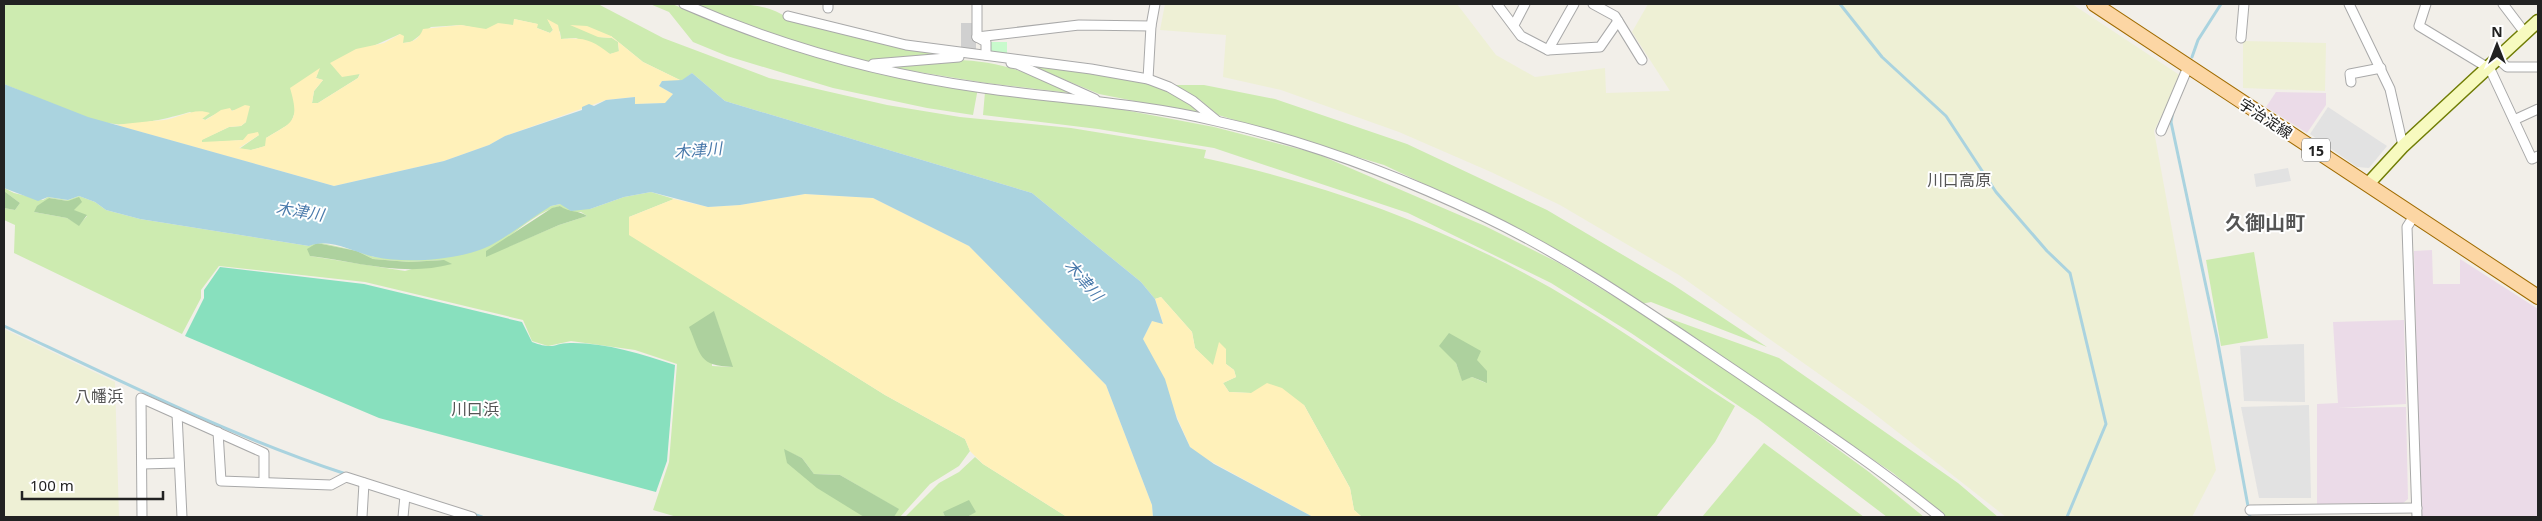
<svg xmlns="http://www.w3.org/2000/svg" width="2542" height="521" font-family="'Noto Sans','Noto Sans JP',sans-serif">
	<rect width="100%" height="100%" fill="#f2efe9"/>
	<g fill="#ebdbe8">
		<path d="M2276 92 2326 93V105L2307 133 2266 107Z"/>
		<path d="M2432 250 2433 284H2460V259L2538 309V517H2421L2418 445 2414 251Z"/>
		<path d="M2404 320 2406 404 2338 408 2406 407 2408 499 2403 503 2317 504V404L2338 403 2333 322Z"/>
	</g>
	<rect fill="#d0d0d0" x="961" y="23" width="15" height="28"/>
	<g fill="#eef0d5">
		<path d="M1165 4H1457L1496 55 1535 77 1605 68 1606 93 1670 91 1632 32 1648 4H2072L2181 76 2154 131 2216 470 2192 517H2006L1867 408 1679 275 1560 205 1491 172 1399 132 1281 90 1223 77 1226 35 1160 30Z"/>
		<path d="M2243 41 2326 43 2325 91 2243 88Z"/>
		<path d="M4 329 115 382 119 517H4Z"/>
	</g>
	<g fill="#cdebb0" fill-rule="evenodd">
		<path d="M4 4H598L663 38 769 78 887 105 960 117 1071 128 1206 150 1204 158C1315 182 1424 219 1524 273 1597 312 1665 361 1735 406L1715 442 1656 517H1362L1354 510 1350 488 1304 405 1251 393 1229 392 1223 383 1236 377 1234 370 1226 364V349L1217 355 1213 366 1195 348 1192 332 1161 297 1155 299 1141 282 1032 193 725 101 692 73 682 81 643 62 611 36 598 37 612 38 618 42 619 52 610 54 576 38 561 39 560 32 548 20 553 30 550 33 537 28V24L514 19V25L486 30 461 25 431 27 411 42 403 43 400 34 371 47 358 78 318 103H312L314 91 323 80 316 78 319 69 296 109 291 123 266 138V146L251 150 239 149 259 135 243 140 202 143 201 140 229 127 241 126 246 122V115L241 109C223 113 223 109 205 120L190 112C174 117 132 127 115 124 84 121 34 96 4 84ZM1456 363 1486 383 1472 377 1462 380Z"/>
		<path d="M650 4H672L750 35 978 88 973 115 927 108 833 88 727 56 693 42 669 12Z"/>
		<path d="M692 4C721 4 765 0 787 18L870 41 947 54 863 62 784 40Z"/>
		<path d="M956 60C1002 60 1043 79 1086 95L986 83 888 67Z"/>
		<path d="M1022 62 1147 82 1191 103 1205 115 1099 94Z"/>
		<path d="M1173 85H1204L1275 99 1407 144 1547 210 1672 284 1767 347 1651 302 1641 304 1488 214 1384 165 1218 115 1199 99Z"/>
		<path d="M985 92 1098 105 1214 127 1315 153 1485 226 1559 263 1641 313 1769 399 1869 472 1924 517H1887L1758 419 1631 333 1551 283 1408 213 1214 148 1098 129 983 115Z"/>
		<path d="M4 188 14 193 43 200 48 197 68 200 79 196 95 202 106 210 140 219 309 246 317 242 358 251 374 257 420 260 551 206 560 204 590 209 624 197 651 192 674 199 629 217 630 235 885 395 965 439 970 451 959 466 930 484 900 517H894L898 509 840 475 814 474 802 458 784 450 864 517H677L653 510 669 462 677 364 635 350 571 341 548 346 532 341 523 320 365 282 219 266 201 290V298L182 334 14 253 15 225 4 220V208L15 210 20 203 4 191ZM49 198 68 201 73 210 87 216 79 225 67 218 34 212ZM560 206 568 212H581L587 216 559 225 486 256C508 239 533 213 560 206ZM317 243 357 251 373 259 409 262 444 260 405 271 310 256ZM714 312 732 367 712 366Z"/>
		<path d="M2254 252 2268 338 2221 346 2206 260Z"/>
		<path d="M1660 315 1779 358 1958 483 1998 517H1946L1893 473Z"/>
		<path d="M1764 443 1864 517H1702Z"/>
		<path d="M975 457 983 464 1067 517H967L976 511 943 512 945 517H905L939 483 959 472Z"/>
	</g>
	<g fill="#add19e">
		<path d="M4 191 20 203 15 210 4 208Z"/>
		<path d="M79 197 82 202 74 210 87 215 79 226 67 218 34 212 37 206 49 198 68 201Z"/>
		<path d="M560 206C570 213 579 210 587 216L559 225 486 257V251L552 208Z"/>
		<path d="M317 243 357 251 373 259 409 262 444 260 452 264C404 277 358 262 310 256L307 249Z"/>
		<path d="M714 311 733 367C698 365 702 357 689 327Z"/>
		<path d="M1449 333 1481 351 1477 360 1487 371V383L1472 377 1462 381 1456 363 1439 346Z"/>
		<path d="M784 449 802 458 814 474 840 475 899 509 894 517H864L817 488 787 463Z"/>
		<path d="M969 500 976 512 967 517H945L943 512Z"/>
	</g>
	<g fill="#fff1ba">
		<path d="M514 19 538 24 537 28 550 33 553 30 547 19 558 25 561 39C585 37 592 40 610 54L619 51 618 42 612 38 598 37 570 25 587 26 611 36 643 62 682 81H662L659 86 673 94 666 103 635 104 634 97 606 100 505 136 489 145 444 161 334 186 116 125C132 123 148 121 164 120 179 118 194 107 210 113L202 119 206 120 221 110 230 108 232 111 245 105 250 106 246 122 241 126 229 127 202 140V142L243 140 248 134 258 132 259 135 239 148 251 150 265 146 266 138C293 122 300 122 290 88L320 68 316 78 323 80 314 91 312 103H318L358 78 360 74 342 77 330 63 356 49 384 43 400 34 404 36 403 43C414 42 419 39 423 29L461 25 486 29 498 23 513 25Z"/>
		<path d="M805 194 873 198 969 246 1106 385 1152 505 1153 517H1067L983 464 970 451 965 439 885 395 629 235V217L674 199 708 207 740 205Z"/>
		<path d="M1161 297 1192 332 1195 348 1213 365 1219 342 1226 349V364L1234 370 1236 377 1223 383 1229 392 1251 393 1267 383 1282 388 1304 405 1350 488 1354 510 1362 517H1313L1201 456 1190 447 1143 339 1152 321 1163 323 1155 299Z"/>
	</g>
	<path fill="#c8facc" d="M989 42H1007V55L989 52Z"/>
	<path fill="#88e0be" d="M220 267 364 284 522 322 532 342C556 351 553 342 573 343 607 343 642 354 675 365L667 461 656 492 379 418 185 336 204 298V290Z"/>
	<g fill="#e2e2e2">
		<path d="M2328 107 2387 146 2369 168 2357 167 2310 134Z"/>
		<path d="M2288 168 2291 181 2256 187 2254 174Z"/>
		<path d="M2304 344 2305 402 2244 401 2240 346Z"/>
		<path d="M2309 405 2311 498H2259L2241 407Z"/>
	</g>
	<path fill="#aad3df" d="M692 73 725 101 1032 193 1141 282 1155 299 1163 324 1152 321 1143 339 1165 379 1177 419 1190 447 1214 464 1313 517H1153L1152 505 1106 385 969 246 873 198 805 194 740 205 708 207 651 192 624 197 590 209 571 211 560 204 551 206C531 218 513 233 493 244 464 260 408 264 375 257 354 253 331 237 309 246L140 219 106 210 95 202 79 196 68 200 48 197 38 201 4 188V84L88 117 334 186 444 161 489 145 505 136 582 110V107L589 104 594 106 606 100 635 97V104L665 103 673 94 659 86 662 81 682 80Z"/>
	<g fill="none" stroke-linecap="round" stroke-linejoin="round">
		<g stroke="#aad3df" stroke-width="3">
			<path d="M1840 4 1882 57 1946 116 1996 192 2047 251 2070 273 2106 424 2067 517"/>
			<path d="M2192 57 2198 40 2221 4"/>
			<path d="M2173 111 2171 122 2217 338 2250 517"/>
			<path d="M4 326C116 379 228 435 346 474"/>
			<path d="M473 514 482 517"/>
		</g>
		<defs>
			<g id="street">
				<path d="M684 4C780 46 880 74 983 88 1061 99 1140 103 1216 121 1308 141 1399 176 1483 216 1573 259 1655 317 1737 372 1806 419 1875 465 1940 517"/>
				<path d="M828 4V8"/>
				<path d="M1497 4 1521 36 1548 50 1600 47 1618 21"/>
				<path d="M1593 4 1615 16 1642 60"/>
				<path d="M2349 4 2390 89 2403 146"/>
				<path d="M2426 4 2419 26 2490 69 2532 159 2538 156"/>
				<path d="M2503 4 2525 33"/>
				<path d="M788 16 906 45 1091 69 1148 79 1169 87 1193 101 1216 120"/>
				<path d="M1514 25 1525 4"/>
				<path d="M977 37 1079 25 1151 26"/>
				<path d="M977 37V4"/>
				<path d="M977 37 986 42V55"/>
				<path d="M2241 38 2244 4"/>
				<path d="M1548 50 1574 4"/>
				<path d="M2498 59 2507 67H2538"/>
				<path d="M1011 63 1017 64 1095 99"/>
				<path d="M873 64 959 57"/>
				<path d="M1148 79 1151 26 1155 4"/>
				<path d="M2351 82 2350 74 2381 68"/>
				<path d="M2514 120 2538 109"/>
				<path d="M2161 131 2188 67"/>
				<path d="M2414 216 2407 227 2417 517"/>
				<path d="M177 414 182 517"/>
				<path d="M218 432 221 481 331 485 346 477 472 517"/>
				<path d="M142 464 179 463"/>
				<path d="M2250 510 2417 508"/>
				<path d="M142 517 141 398 264 453V482"/>
				<path d="M362 517 364 483"/>
				<path d="M403 517 405 496"/>
			</g>
			<path id="secondary" d="M2368 184 2403 146 2538 21"/>
			<path id="primary" d="M2094 4 2538 297"/>
		</defs>
		<use href="#street" stroke="#a9a9a9" stroke-width="11"/>
		<use href="#secondary" stroke="#707d05" stroke-width="15"/>
		<use href="#primary" stroke="#a06b00" stroke-width="16"/>
		<use href="#street" stroke="#fff" stroke-width="9"/>
		<use href="#secondary" stroke="#f7fabf" stroke-width="12"/>
		<use href="#primary" stroke="#fcd6a4" stroke-width="14"/>
	</g>
	<g text-anchor="middle" dominant-baseline="central" stroke-width="4" stroke-linejoin="round" paint-order="stroke">
		<rect fill="#fff" stroke="#646464" stroke-width="1" x="2302" y="138.5" width="28" height="23" rx="4"/>
		<g font-size="14" font-weight="bold" fill="#222">
			<text x="2316" y="150">15</text>
		</g>
		<g font-size="15" fill="#222" stroke="#fff">
			<text transform="translate(2266 118) rotate(33)">宇治淀線</text>
		</g>
		<g font-size="16" font-style="italic" fill="#4a7aab" stroke="#fff">
			<text transform="translate(698 150) rotate(-5)">木津川</text>
			<text transform="translate(300 211) rotate(9)">木津川</text>
			<text transform="translate(1084 280) rotate(49)">木津川</text>
		</g>
		<g font-size="16" fill="#555" stroke="#fff">
			<text x="1959" y="180">川口高原</text>
			<text x="99" y="396">八幡浜</text>
			<text x="475" y="409">川口浜</text>
		</g>
		<g font-size="20" font-weight="bold" fill="#555" stroke="#fff">
			<text x="2265" y="222">久御山町</text>
		</g>
	</g>
	<rect width="2542" height="521" fill="none" stroke="#222222" stroke-width="10"/>
	<g transform="translate(2497 45)" stroke="#ffffff" stroke-width="4" paint-order="stroke">
	<path d="M0-4L9 19L0 12L-9 19Z" fill="#222222"/>
	<text y="-8" font-size="14" font-weight="bold" text-anchor="middle" fill="#222222">N</text>
	</g>
	<path d="M22 491v8h141v-8" fill="none" stroke="#222222" stroke-width="2.5"/>
	<text x="30" y="491" font-size="15" fill="#222222" stroke="#ffffff" stroke-width="4" paint-order="stroke">100 m</text>
</svg>
